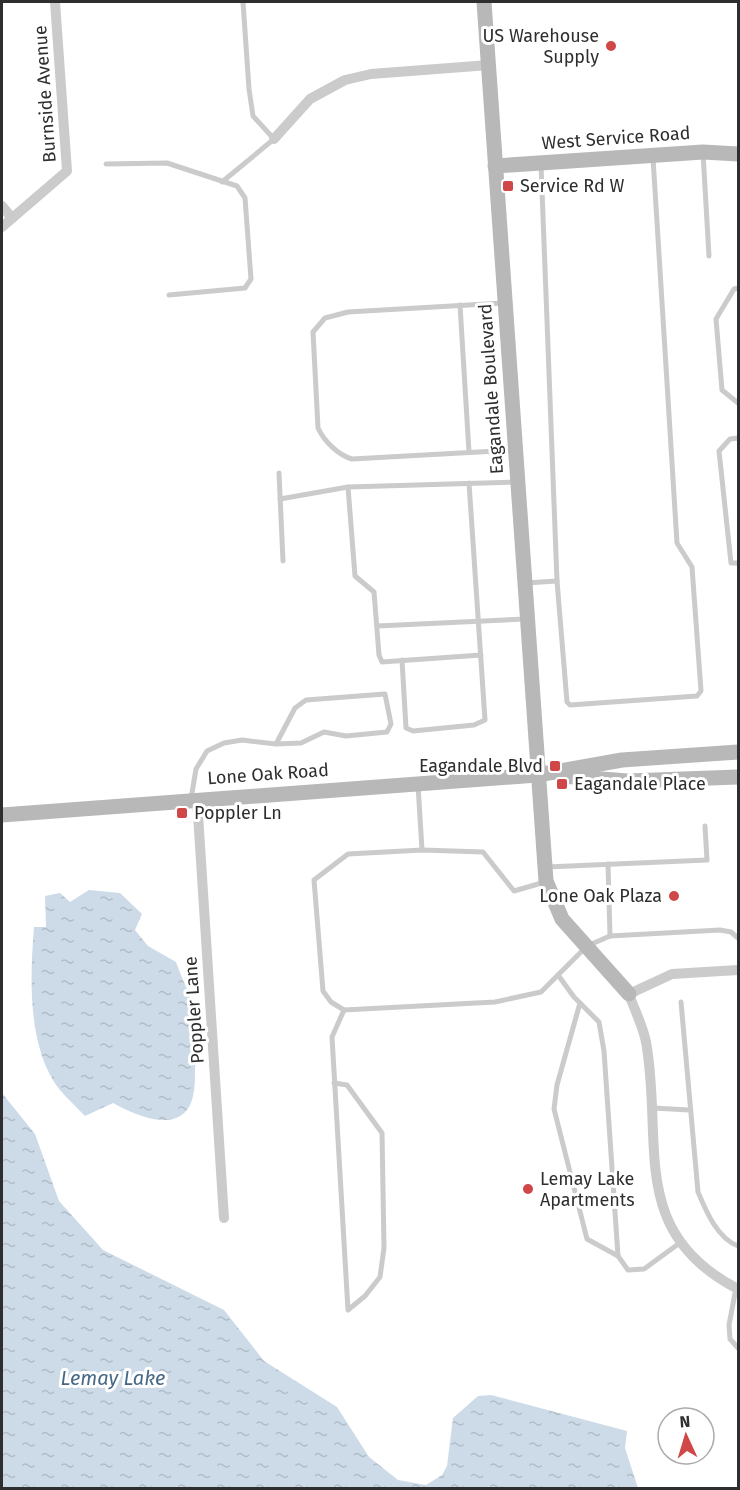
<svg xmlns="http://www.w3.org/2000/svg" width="740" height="1490" font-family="'Fira Sans',sans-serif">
	<defs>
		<pattern id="water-ripples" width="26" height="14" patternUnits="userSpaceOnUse" patternTransform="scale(1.5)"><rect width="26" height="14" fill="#ccdbe7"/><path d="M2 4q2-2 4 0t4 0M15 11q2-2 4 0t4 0" fill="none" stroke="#b0bcc6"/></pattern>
	</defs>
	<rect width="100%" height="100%" fill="#fff"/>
	<g fill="url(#water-ripples)">
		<path d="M89 890 120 893 142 914 135 930 148 946 176 962C182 980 193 999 196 1018 199 1034 196 1053 195 1069 195 1078 195 1088 193 1096 184 1137 136 1116 113 1103L85 1116C76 1107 67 1098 59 1089 27 1047 30 977 34 927H46L45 896 60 893 70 902Z"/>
		<path d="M2 1093 35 1134 59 1201 103 1250 224 1310 264 1361 337 1407 369 1457 398 1480 426 1485 442 1475 447 1466 453 1418 478 1396 491 1395 627 1431 625 1448 638 1488H2Z"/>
	</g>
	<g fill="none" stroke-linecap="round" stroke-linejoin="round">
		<g stroke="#cbcbcb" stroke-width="5">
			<path d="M703 153 709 256"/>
			<path d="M106 164 167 163 237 186 245 198 251 279 245 288 169 295"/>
			<path d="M541 164 557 581 567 702 570 705 697 696 701 691 692 567 677 543 653 158"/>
			<path d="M222 182 274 139 253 116 249 89 243 2"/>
			<path d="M738 288 734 289 716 319 722 390 738 403"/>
			<path d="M503 303 348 312 325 318 313 332 318 428C324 441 338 455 352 459L513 450"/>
			<path d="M460 305 469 452"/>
			<path d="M738 438 730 439 719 451 731 563H738"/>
			<path d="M279 473 283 561"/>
			<path d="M348 487 355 576 374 592 379 655 382 662 481 655"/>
			<path d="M280 499 348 487 517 482"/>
			<path d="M526 583 557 581"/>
			<path d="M377 626 525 619"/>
			<path d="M402 660 406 728 413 731 474 725 485 720 469 483"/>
			<path d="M418 785 422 850"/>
			<path d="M191 799 196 769 207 751 224 743 242 740 276 744 301 743 324 732 346 736 387 732 391 724 385 694 306 700 295 708 276 744"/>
			<path d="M608 864 610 936"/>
			<path d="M547 867 707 860 705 826"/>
			<path d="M545 882 514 891 483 852 422 850 348 854 314 880 323 991 331 1002 344 1010 495 1002 541 992 587 946 610 936 720 930 731 932 738 938"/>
			<path d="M558 975 574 997 599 1022 604 1051 618 1256 628 1270 644 1269 681 1242"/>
			<path d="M681 1002 698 1192C706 1211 717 1238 738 1246"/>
			<path d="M580 1003 557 1085 554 1109 587 1239 618 1256"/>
			<path d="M334 1083 347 1085 382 1133 384 1248 380 1277 365 1296 348 1310 332 1037 344 1010"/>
			<path d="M653 1108 689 1110"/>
			<path d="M736 1288 729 1325 730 1339 738 1348"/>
		</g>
		<g stroke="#cbcbcb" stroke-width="10">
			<path d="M274 139 310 99 345 80 371 74 489 65"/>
			<path d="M2 206 12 218"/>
			<path d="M2 227 67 171 55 2"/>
			<path d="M197 799 224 1218"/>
			<path d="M738 970 672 974 629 994C634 1009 643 1026 646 1042 664 1142 627 1232 738 1289"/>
		</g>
		<g stroke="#b8b8b8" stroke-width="15">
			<path d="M484 2 546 881 562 919 629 994"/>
			<path d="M495 166 703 152 738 154"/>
			<path d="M561 776 628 781 738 777"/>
			<path d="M2 815 537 775 622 760 738 752"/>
		</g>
	</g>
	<g fill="#cf4747" stroke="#fff" stroke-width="2">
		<circle cx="611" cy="46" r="6"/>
		<rect x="502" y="180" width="12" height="12" rx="3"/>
		<rect x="549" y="760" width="12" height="12" rx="3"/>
		<rect x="556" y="778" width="12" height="12" rx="3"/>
		<rect x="176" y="807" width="12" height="12" rx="3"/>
		<circle cx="674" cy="896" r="6"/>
		<circle cx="528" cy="1189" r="6"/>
	</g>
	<g text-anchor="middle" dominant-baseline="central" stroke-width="6" stroke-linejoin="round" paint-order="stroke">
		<g font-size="18" fill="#2e2e2e" stroke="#fff" text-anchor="start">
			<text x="599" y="36" text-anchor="end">US Warehouse<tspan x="599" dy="21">Supply</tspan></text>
			<text x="520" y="186">Service Rd W</text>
			<text x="543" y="766" text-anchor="end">Eagandale Blvd</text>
			<text x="574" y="784">Eagandale Place</text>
			<text x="194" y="813">Poppler Ln</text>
			<text x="662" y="896" text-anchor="end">Lone Oak Plaza</text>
			<text x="540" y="1179">Lemay Lake<tspan x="540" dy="21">Apartments</tspan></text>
		</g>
		<g font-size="18" fill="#2e2e2e" stroke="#fff">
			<text transform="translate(45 94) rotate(-94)">Burnside Avenue</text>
			<text transform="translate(616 138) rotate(-4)">West Service Road</text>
			<text transform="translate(491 389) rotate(-94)">Eagandale Boulevard</text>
			<text transform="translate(268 774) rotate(-4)">Lone Oak Road</text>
			<text transform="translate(194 1010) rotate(-94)">Poppler Lane</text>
		</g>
		<g font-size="20" font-style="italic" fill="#476986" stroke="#fff">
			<text x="113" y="1378">Lemay Lake</text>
		</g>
	</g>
	<rect width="740" height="1490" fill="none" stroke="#2e2e2e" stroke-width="6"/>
	<g transform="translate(686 1436) rotate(356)"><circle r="28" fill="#ffffff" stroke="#ababab" stroke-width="1.5"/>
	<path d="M0-4.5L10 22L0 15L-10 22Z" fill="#cf4747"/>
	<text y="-9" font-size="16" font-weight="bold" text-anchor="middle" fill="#2e2e2e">N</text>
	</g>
</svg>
